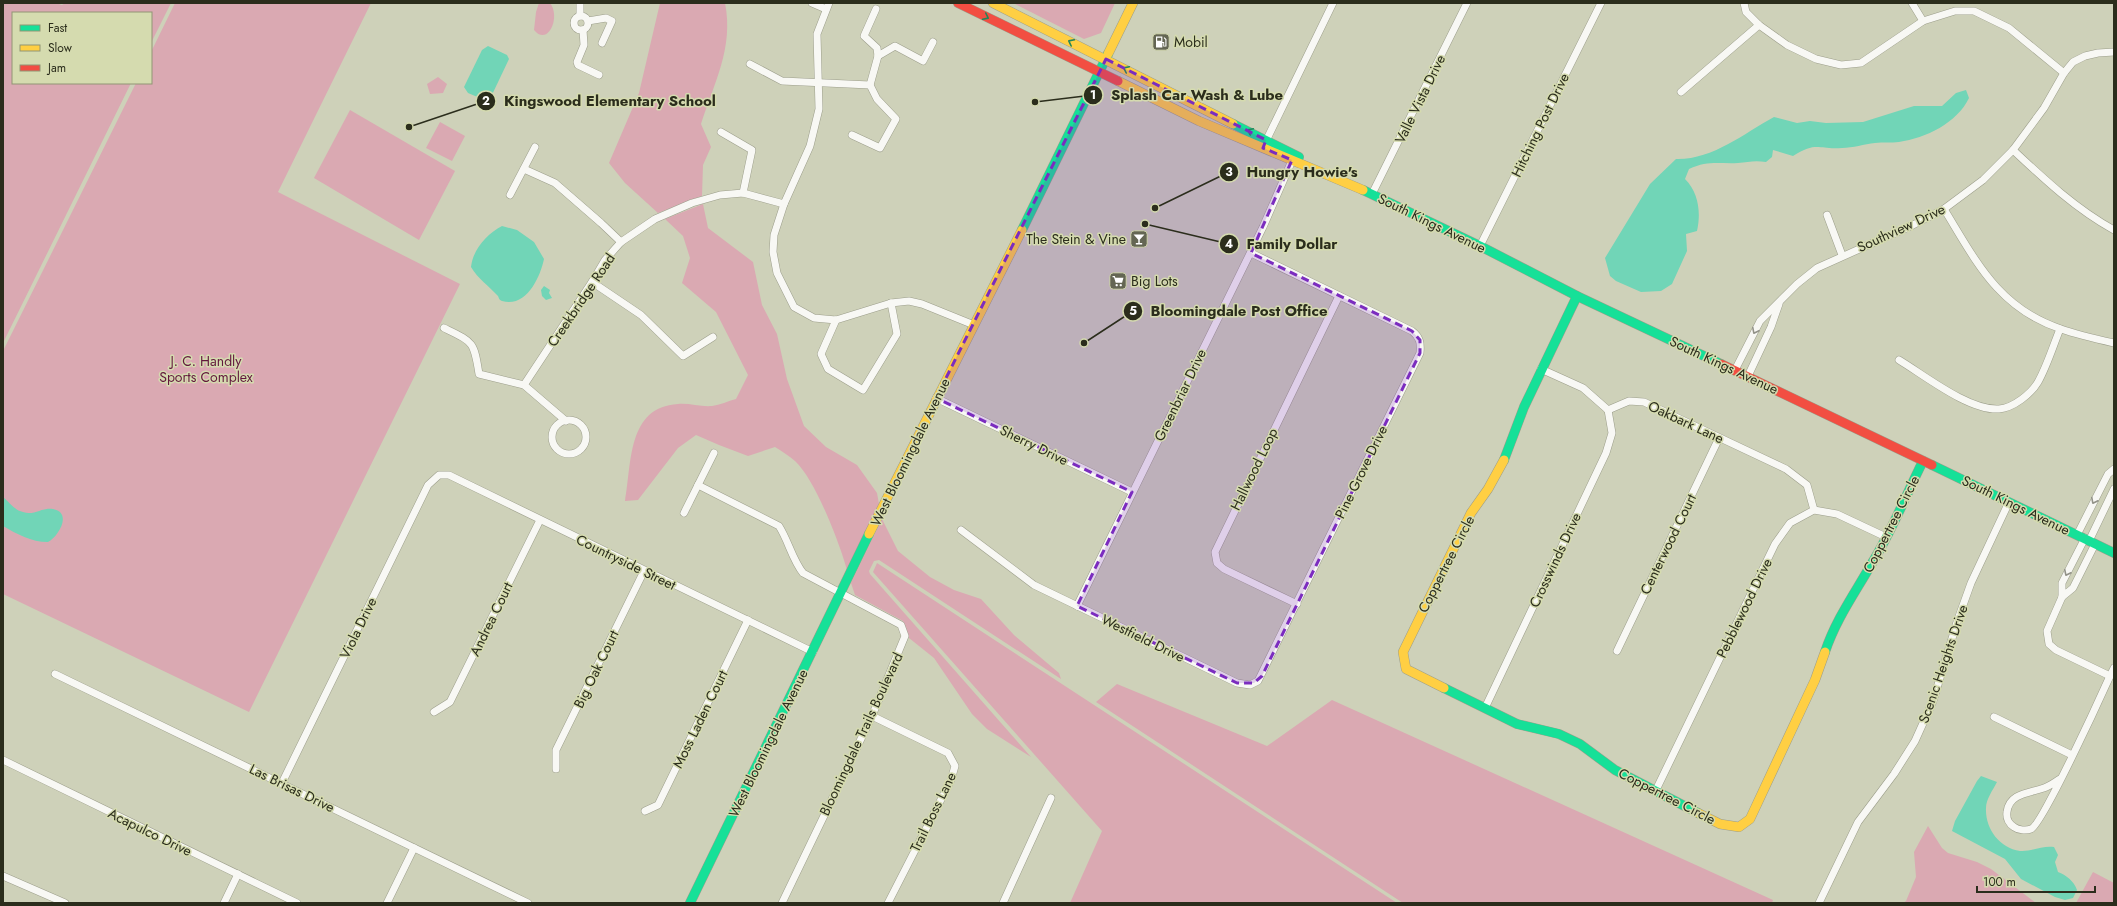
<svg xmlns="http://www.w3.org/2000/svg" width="2117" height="906" font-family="Jost,sans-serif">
	<rect width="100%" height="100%" fill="#ced1b9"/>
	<g fill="#daa9b2">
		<path d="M3 3H56L62 5 65 3H171L151 43V13H13V83H131L3 343Z"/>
		<path d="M175 3H371L278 192 460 284 249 712 3 594V351L136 83H151V52Z"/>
		<path d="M539 3H550C561 17 548 47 534 30L536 12Z"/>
		<path d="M660 3H725C734 48 714 83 701 124L711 147 703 165 702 196 658 213 625 183 609 163 639 93Z"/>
		<path d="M1013 3H1115L1101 33 1084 39Z"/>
		<path d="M438 77 447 84 443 93 430 94 427 84Z"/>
		<path d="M350 110 455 171 419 240 314 178Z"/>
		<path d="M440 122 465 136 452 161 426 148Z"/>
		<path d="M703 204 708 228 753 262 762 305 777 334 787 379 804 426 826 447 857 465 877 493 879 504 847 570C840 544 815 479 795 461 789 456 782 451 775 447L748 456 719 445 696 435 678 448 638 500 625 501C632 463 627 407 678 404 689 403 701 407 712 406 720 405 728 401 736 399L748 375 716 312 682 283 690 258 683 236 665 219Z"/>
		<path d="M882 519 898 551 930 577 954 590 981 599 1014 635 1059 673 1061 679 879 560 874 561 869 571 870 574 1031 757 987 729 972 714 934 658 909 638 903 621 855 595 851 583Z"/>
		<path d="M877 563 1397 903H1070L1102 831 873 572Z"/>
		<path d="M1117 684 1267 746 1332 700 1773 900 1772 903H1403L1096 702Z"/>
		<path d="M1928 826 1942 848 1948 853 1977 862 1991 869 2036 903H1903L1906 901 1916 877 1914 852Z"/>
		<path d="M2093 872 2114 883V903H2076Z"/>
	</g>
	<g fill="#71d5b7">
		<path d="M488 46 507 55 509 59 490 99 487 101 468 93 464 87 482 50Z"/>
		<path d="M1966 90 1969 98C1957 123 1926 138 1899 142 1891 143 1883 142 1875 143 1864 144 1853 148 1842 148 1818 150 1817 141 1793 156L1773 150 1772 157 1766 162C1755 160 1748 162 1738 163 1719 164 1708 160 1689 169L1685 179C1699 193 1701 213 1697 231L1686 234 1687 251 1672 284 1661 291 1641 292 1616 281 1610 276 1605 258 1650 184 1676 159C1712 160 1743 134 1774 117L1797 123 1810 121 1826 123 1863 122 1914 106H1942L1956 93Z"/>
		<path d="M502 226 517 230 534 242 544 259C540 278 526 308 502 301 499 300 499 298 498 296 489 286 478 279 471 267 473 249 487 234 502 226Z"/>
		<path d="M544 286 550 290 549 293 552 298 546 300 542 296 541 290Z"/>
		<path d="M3 497C10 503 14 510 23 512 34 516 42 507 53 509 73 513 58 537 48 542 31 542 17 534 3 526Z"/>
		<path d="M1981 776 1997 782C1993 790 1986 799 1986 808 1985 828 1999 848 2020 851 2031 852 2043 845 2054 847L2058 855 2055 862 2058 872C2066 875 2074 881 2077 890L2073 898 2065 900 2055 897 2021 879 2005 859 1952 831 1955 821 1977 781Z"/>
	</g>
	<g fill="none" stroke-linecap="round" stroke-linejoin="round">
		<defs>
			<g id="street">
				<path d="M580 3V16"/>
				<path d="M812 3 826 9"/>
				<path d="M829 3 817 34 819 109 810 146 784 204 774 235 773 252 777 273 794 307 814 318 836 320 891 303 909 301 922 304 974 325"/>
				<path d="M1744 3 1746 12 1759 25 1787 45 1816 59 1841 65 1861 63 1923 21 1955 11H1974L2009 28 2064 73"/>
				<path d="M1912 3 1923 21"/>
				<circle cx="581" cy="23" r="7"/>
				<path d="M588 21 606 18 612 21 602 43"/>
				<path d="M583 30 584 45 577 62 578 65 599 75"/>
				<path d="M878 56 895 46 923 61 933 42"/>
				<path d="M750 64 782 81 870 85"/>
				<path d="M870 85 878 56 877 48 864 36 876 9"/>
				<path d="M1681 92 1759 25"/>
				<path d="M721 132 752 150 743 193"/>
				<path d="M852 135 880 148 896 119 877 99 870 85"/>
				<path d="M1265 143 1333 3"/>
				<path d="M2013 150C2045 180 2076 209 2114 230"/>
				<path d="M524 169 555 183 601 223 621 242"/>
				<path d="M1372 194 1467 3"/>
				<path d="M510 195 535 147"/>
				<path d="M1944 209C1976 261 1998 308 2061 329 2078 335 2096 339 2114 343"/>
				<path d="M1827 215 1842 255"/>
				<path d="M1480 246 1601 3"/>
				<path d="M592 282 641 315 683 356 713 337"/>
				<path d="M836 320 821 354 828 369 863 390 897 334 891 303"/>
				<path d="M444 328C473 342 474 341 479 374L524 385 566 421"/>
				<path d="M1899 360C1924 375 1969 411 1999 409 2013 408 2031 394 2038 382 2047 366 2053 346 2060 329"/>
				<path d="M1541 369 1583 388 1608 410"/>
				<path d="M1735 370 1760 321 1797 284 1817 268 1913 225 1944 209 1983 180 2013 150 2044 108 2064 73 2073 62 2085 56 2098 53 2114 52"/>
				<path d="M1748 376 1771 327 1779 304"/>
				<path d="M524 385 592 282 605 260 621 242 655 219 692 203 720 195 743 193 784 204"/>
				<path d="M936 398 1132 492"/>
				<path d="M1608 410 1629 401 1644 402 1786 469 1807 485 1814 510"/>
				<circle cx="569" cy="437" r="17"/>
				<path d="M698 485 779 526C789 542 792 559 803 573L901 625 905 636 872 716 782 903"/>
				<path d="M684 513 714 453"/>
				<path d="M961 530 1034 585 1237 683 1250 685 1258 681 1420 353C1421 343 1420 337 1412 331L1251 253"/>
				<path d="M2077 535 2108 474 2114 469"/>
				<path d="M2085 538 2062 583V597L2073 588 2095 544"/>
				<path d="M2089 541 2114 489"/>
				<path d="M2062 597 2047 631 2049 644 2056 650 2110 676"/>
				<path d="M1297 604 1224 569 1217 563 1215 552 1339 296"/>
				<path d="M1077 606 1263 227 1294 156"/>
				<path d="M1617 651 1719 438"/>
				<path d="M55 674 528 903"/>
				<path d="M1485 708 1606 453 1612 433 1608 410"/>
				<path d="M434 712 450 702 540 520"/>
				<path d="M872 716 948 753 955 766 951 780 888 903"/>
				<path d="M1994 717 2072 755"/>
				<path d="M3 760 297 903"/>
				<path d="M556 769V750L644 571"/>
				<path d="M2060 779C2055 782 2050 786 2044 788 2030 793 2009 793 2007 812 2006 818 2009 824 2014 827 2018 830 2026 831 2031 829 2042 825 2101 696 2110 676L2114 668"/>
				<path d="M282 783 428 485 439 475H449L813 652"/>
				<path d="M1656 790 1775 544 1790 523 1814 510 1837 514 1886 537"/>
				<path d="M645 811 658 805 748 620"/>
				<path d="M3 876 65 903"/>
				<path d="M224 903 238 874"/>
				<path d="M387 903 414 848"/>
				<path d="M1003 903 1051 798"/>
				<path d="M1819 903 1858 822 1894 774 1915 741 1933 701 1957 622 1971 583 2009 502"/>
			</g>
			<g id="fast">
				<path d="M1233 124 1299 157"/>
				<path d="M1363 190 1480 246 1577 296 1721 364"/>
				<path d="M1022 230 1108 54"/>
				<path d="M1504 460 1524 407 1577 296"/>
				<path d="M1932 465 2114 553"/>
				<path d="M1825 652C1836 619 1855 593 1872 563 1892 531 1906 495 1923 461"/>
				<path d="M1444 688 1517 724 1559 734 1580 744 1615 770 1698 813"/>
				<path d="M690 903 869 534"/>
			</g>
			<g id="slow">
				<path d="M993 3 1233 124"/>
				<path d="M1108 54 1133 3"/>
				<path d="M1118 81 1199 121 1363 190"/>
				<path d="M869 534 1022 230"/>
				<path d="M1444 688 1406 669 1403 652 1471 513 1488 489 1504 460"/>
				<path d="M1698 813 1720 824 1739 827 1750 819 1815 680 1825 652"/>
			</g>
			<g id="jam">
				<path d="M958 3 1118 81"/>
				<path d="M1721 364 1932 465"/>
			</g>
		</defs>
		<use href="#street" stroke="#9c9e8b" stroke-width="8"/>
		<use href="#fast" stroke="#9c9e8b" stroke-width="10"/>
		<use href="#slow" stroke="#9c9e8b" stroke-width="10"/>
		<use href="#jam" stroke="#9c9e8b" stroke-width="10"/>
		<use href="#street" stroke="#f8f8f4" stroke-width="7"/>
		<use href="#fast" stroke="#16e098" stroke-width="9"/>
		<use href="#slow" stroke="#ffcf43" stroke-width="9"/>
		<use href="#jam" stroke="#f24e42" stroke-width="9"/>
	</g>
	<defs><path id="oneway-chevron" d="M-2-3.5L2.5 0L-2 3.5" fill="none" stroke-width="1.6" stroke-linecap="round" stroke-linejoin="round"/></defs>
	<g stroke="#20865a">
		<use href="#oneway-chevron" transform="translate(986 17) rotate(26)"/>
		<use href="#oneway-chevron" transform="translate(1071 42) rotate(-153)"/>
		<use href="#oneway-chevron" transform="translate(1126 69) rotate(-154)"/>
		<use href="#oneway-chevron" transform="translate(1250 131) rotate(-153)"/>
	</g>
	<g stroke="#929288">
		<use href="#oneway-chevron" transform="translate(1755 331) rotate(117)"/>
		<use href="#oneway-chevron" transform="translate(2094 501) rotate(117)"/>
		<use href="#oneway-chevron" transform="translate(2067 573) rotate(116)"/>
	</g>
	<path fill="#7b2cbf" fill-opacity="0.2" stroke="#7b2cbf" stroke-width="3" stroke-dasharray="8 5" stroke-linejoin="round" d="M1106 59 1266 140 1263 148 1292 160 1251 253 1412 331 1420 340V353L1262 676 1254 683H1237L1077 606 1132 492 936 398Z"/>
	<defs>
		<symbol id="fuel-square" viewBox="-11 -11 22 22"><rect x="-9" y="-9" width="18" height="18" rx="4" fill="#646653" stroke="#d5dbaf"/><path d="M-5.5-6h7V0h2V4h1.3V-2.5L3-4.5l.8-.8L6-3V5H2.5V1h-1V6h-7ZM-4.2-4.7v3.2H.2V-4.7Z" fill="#fff"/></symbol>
		<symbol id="bar-square" viewBox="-11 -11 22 22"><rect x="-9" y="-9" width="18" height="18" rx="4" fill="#646653" stroke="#d5dbaf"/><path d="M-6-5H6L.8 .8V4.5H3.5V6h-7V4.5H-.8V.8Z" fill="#fff"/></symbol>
		<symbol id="supermarket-square" viewBox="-11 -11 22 22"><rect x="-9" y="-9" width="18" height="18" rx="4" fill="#646653" stroke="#d5dbaf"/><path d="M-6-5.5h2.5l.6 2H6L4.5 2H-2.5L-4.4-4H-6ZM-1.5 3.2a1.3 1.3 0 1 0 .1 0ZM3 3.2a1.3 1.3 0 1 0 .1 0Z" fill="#fff"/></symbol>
	</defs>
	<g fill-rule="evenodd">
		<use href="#fuel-square" x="1151" y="32" width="20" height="20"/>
		<use href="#bar-square" x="1129" y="229" width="20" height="20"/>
		<use href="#supermarket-square" x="1108" y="271" width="20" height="20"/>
	</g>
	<g text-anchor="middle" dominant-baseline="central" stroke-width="3" stroke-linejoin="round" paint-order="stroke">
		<g font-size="14" fill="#2b2d1c" stroke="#d5dbaf" text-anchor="start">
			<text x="1174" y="42">Mobil</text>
			<text x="1126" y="239" text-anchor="end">The Stein &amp; Vine</text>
			<text x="1131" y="281">Big Lots</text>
		</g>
		<g font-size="14" fill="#2b2d1c" stroke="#d5dbaf">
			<text transform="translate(1420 99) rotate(-64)">Valle Vista Drive</text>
			<text transform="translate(1540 125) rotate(-64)">Hitching Post Drive</text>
			<text transform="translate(1432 223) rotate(26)">South Kings Avenue</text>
			<text transform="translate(1901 228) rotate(-25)">Southview Drive</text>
			<text transform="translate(581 300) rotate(-56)">Creekbridge Road</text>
			<text transform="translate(1724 365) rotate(25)">South Kings Avenue</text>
			<text transform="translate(1180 395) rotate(-64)">Greenbriar Drive</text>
			<text transform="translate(1686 422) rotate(25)">Oakbark Lane</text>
			<text transform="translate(1034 445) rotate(26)">Sherry Drive</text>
			<text transform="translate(910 452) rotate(-64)">West Bloomingdale Avenue</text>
			<text transform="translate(1254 469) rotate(-64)">Hallwood Loop</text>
			<text transform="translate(1361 472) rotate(-64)">Pine Grove Drive</text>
			<text transform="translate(2016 505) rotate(26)">South Kings Avenue</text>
			<text transform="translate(1891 524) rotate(-63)">Coppertree Circle</text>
			<text transform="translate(1668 544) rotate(-64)">Centerwood Court</text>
			<text transform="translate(1555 560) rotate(-65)">Crosswinds Drive</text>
			<text transform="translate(626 562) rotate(26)">Countryside Street</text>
			<text transform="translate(1446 564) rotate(-63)">Coppertree Circle</text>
			<text transform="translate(1744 608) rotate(-64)">Pebblewood Drive</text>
			<text transform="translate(491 619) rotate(-64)">Andrea Court</text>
			<text transform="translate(358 628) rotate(-64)">Viola Drive</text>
			<text transform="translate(1143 638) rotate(26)">Westfield Drive</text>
			<text transform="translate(1943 664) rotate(-71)">Scenic Heights Drive</text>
			<text transform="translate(596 669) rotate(-64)">Big Oak Court</text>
			<text transform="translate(700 719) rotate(-64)">Moss Laden Court</text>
			<text transform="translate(861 734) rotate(-65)">Bloomingdale Trails Boulevard</text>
			<text transform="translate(768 743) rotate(-64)">West Bloomingdale Avenue</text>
			<text transform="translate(292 788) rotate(26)">Las Brisas Drive</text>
			<text transform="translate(1667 796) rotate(27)">Coppertree Circle</text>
			<text transform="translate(933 812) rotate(-64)">Trail Boss Lane</text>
			<text transform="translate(150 832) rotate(26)">Acapulco Drive</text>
		</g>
		<g font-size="14" fill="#63173d" stroke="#d5dbaf">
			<text x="206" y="361">J. C. Handly<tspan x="206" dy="16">Sports Complex</tspan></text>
		</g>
	</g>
	<path fill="none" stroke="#2b2d1c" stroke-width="1.5" d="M1035 102L1093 95M409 127L486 101M1155 208L1229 172M1145 224L1229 244M1084 343L1133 311"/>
	<g fill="#2b2d1c" stroke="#d5dbaf" stroke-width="1.5">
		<circle cx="1035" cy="102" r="4"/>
		<circle cx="409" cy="127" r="4"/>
		<circle cx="1155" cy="208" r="4"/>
		<circle cx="1145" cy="224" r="4"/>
		<circle cx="1084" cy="343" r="4"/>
		<circle cx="1093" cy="95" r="10"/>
		<circle cx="486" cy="101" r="10"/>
		<circle cx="1229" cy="172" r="10"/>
		<circle cx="1229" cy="244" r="10"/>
		<circle cx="1133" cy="311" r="10"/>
	</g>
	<g font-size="12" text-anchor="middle" font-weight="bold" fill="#fff">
		<text x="1093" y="99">1</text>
		<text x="486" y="105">2</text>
		<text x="1229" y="176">3</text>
		<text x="1229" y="248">4</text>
		<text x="1133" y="315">5</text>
	</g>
	<g font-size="15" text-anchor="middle" font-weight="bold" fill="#2b2d1c" stroke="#d5dbaf" stroke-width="3" stroke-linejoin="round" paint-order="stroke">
		<text x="1197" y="100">Splash Car Wash &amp; Lube</text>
		<text x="610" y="106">Kingswood Elementary School</text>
		<text x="1302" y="177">Hungry Howie's</text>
		<text x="1292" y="249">Family Dollar</text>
		<text x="1239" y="316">Bloomingdale Post Office</text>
	</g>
	<rect width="2117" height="906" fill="none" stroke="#2b2d1c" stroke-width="8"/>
	<rect x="12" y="12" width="140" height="72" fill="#d5dbaf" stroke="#919574"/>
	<rect x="20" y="25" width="20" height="6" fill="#16e098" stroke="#919574"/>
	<text x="48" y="32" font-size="12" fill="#2b2d1c">Fast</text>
	<rect x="20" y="45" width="20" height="6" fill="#ffcf43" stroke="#919574"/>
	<text x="48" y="52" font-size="12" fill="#2b2d1c">Slow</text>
	<rect x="20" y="65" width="20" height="6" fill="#f24e42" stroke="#919574"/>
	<text x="48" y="72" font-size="12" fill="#2b2d1c">Jam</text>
	<path d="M1977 886v6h118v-6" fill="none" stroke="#2b2d1c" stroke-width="2"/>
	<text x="1983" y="886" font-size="12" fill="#2b2d1c" stroke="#d5dbaf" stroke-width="3" paint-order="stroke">100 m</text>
</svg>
